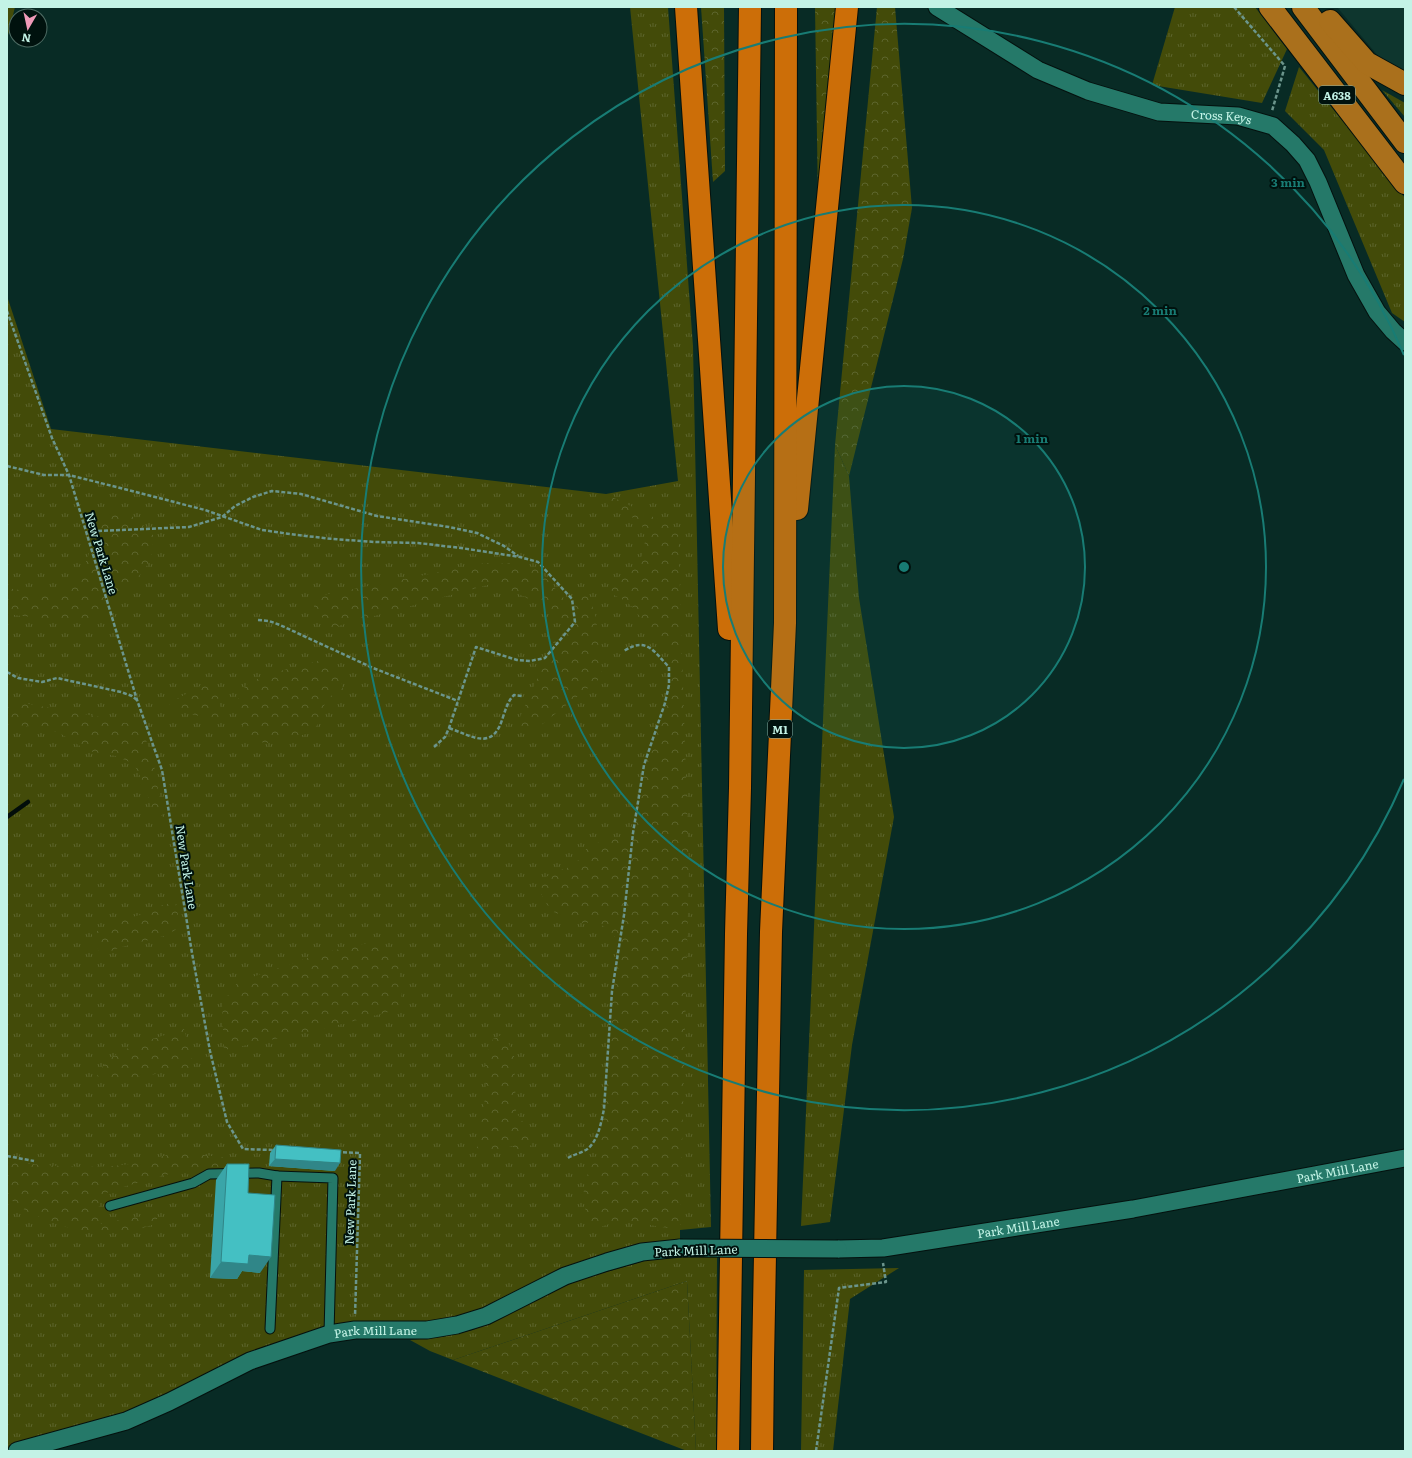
<svg xmlns="http://www.w3.org/2000/svg" width="1412" height="1458" font-family="Literata,serif">
	<defs>
		<pattern id="grass-tufts" width="24" height="20" patternUnits="userSpaceOnUse"><rect width="24" height="20" fill="#434b09"/><path d="M3 7l-1-3M5 7V3M7 7l1-3M15 17l-1-3M17 17v-4M19 17l1-3" fill="none" stroke="#5c652d"/></pattern>
		<pattern id="forest-crowns" width="20" height="18" patternUnits="userSpaceOnUse"><rect width="20" height="18" fill="#434b09"/><path d="M2 6a3 3 0 1 1 6 0M12 15a3 3 0 1 1 6 0" fill="none" stroke="#5c652d"/></pattern>
	</defs>
	<rect width="100%" height="100%" fill="#082b25"/>
	<path fill="#0e362e" d="M1337 7H1405V84L1400 82Z"/>
	<g fill="url(#grass-tufts)">
		<path d="M7 7H15L7 39Z"/>
		<path d="M630 7H668L693 346 711 1227 680 1230V1248L642 1252 486 1316 329 1334 169 1402 17 1451H7V296L51 429 606 494 678 481Z"/>
		<path d="M1175 7H1255L1287 49 1262 103 1152 85Z"/>
		<path d="M1299 67 1405 198V322L1392 313 1324 150 1285 111Z"/>
		<path d="M1382 90 1405 103V117Z"/>
		<path d="M835 445 849 476 859 598 894 817 852 1045 830 1222 801 1226Z"/>
		<path d="M680 1256 717 1257 716 1451H696L687 1281 453 1360 430 1351 410 1340 441 1337 473 1330 505 1316 541 1296 582 1279 648 1260Z"/>
		<path d="M899 1268 850 1299 833 1451H801L804 1270Z"/>
	</g>
	<g fill="url(#forest-crowns)">
		<path d="M701 7H724L725 171 713 182Z"/>
		<path d="M815 7H838L818 203Z"/>
		<path d="M877 7H895L912 208 903 259 849 476 835 445Z"/>
		<path d="M606 494 678 529 689 869 680 1230 620 1220 598 1228H589C586 1211 580 1192 587 1176 591 1165 598 1155 600 1144 602 1132 601 1121 604 1109L612 991 619 942 608 929 596 922 583 923 573 921 564 916 551 911 542 896 541 882 551 873 567 868 576 863 587 848 604 840 619 838 633 833 644 765 665 703 669 685V667L673 651C667 647 659 643 655 638 637 617 639 605 611 594 613 581 617 577 629 571 631 569 634 568 636 566 645 556 650 529 637 520 632 516 616 512 608 508Z"/>
		<path d="M111 510 127 513 139 521 153 535C153 543 153 555 149 562 141 576 108 613 93 617 74 622 27 617 7 614V588L31 592 60 593 80 577 89 554V525Z"/>
		<path d="M485 563 516 564 537 568 569 604 588 592 596 618 602 677 531 733 516 726 563 621 527 598 495 583 330 628 308 598Z"/>
		<path d="M322 660C335 668 341 673 343 690L331 696 323 707 320 721 312 732 299 736 267 743 252 741 245 734 239 715 238 699 246 685 265 675Z"/>
		<path d="M208 682 218 697 224 722 174 710 168 706 173 701Z"/>
		<path d="M7 700 111 719 141 727 153 759 163 819 154 821 146 788 134 764 116 756 88 751 58 732 7 723Z"/>
		<path d="M175 902 181 927 164 936 118 948 101 956 92 934 113 922 140 915 155 907Z"/>
		<path d="M372 942 390 950 398 964 402 990 400 1009 330 1027 224 1050 222 1003 238 982 322 953Z"/>
		<path d="M184 1029 194 1067 133 1078 112 1084 97 1076 108 1059 136 1044Z"/>
		<path d="M501 1035 508 1042 514 1055 516 1112 527 1128 533 1142 528 1149 518 1150 511 1146C500 1152 489 1151 477 1148L486 1092 485 1066 488 1051 493 1039Z"/>
		<path d="M181 1152 235 1159 233 1170 206 1168 187 1169 109 1191C98 1201 96 1209 101 1224L133 1217 158 1216 155 1224 133 1231 105 1233 80 1232 29 1213 7 1197V1162C45 1165 92 1170 130 1164 147 1161 164 1155 181 1152Z"/>
		<path d="M687 1281 696 1451H687L453 1360Z"/>
	</g>
	<g fill="none" stroke-linecap="round" stroke-linejoin="round">
		<path stroke="#020d0a" stroke-width="4.5" d="M7 817 28 802"/>
		<defs>
			<g id="service">
				<path d="M110 1206 193 1183 209 1174 259 1173 277 1176"/>
				<path d="M270 1329 277 1176 333 1178 329 1334"/>
			</g>
			<g id="minor">
				<path id="s1" d="M937 7 1038 70 1088 91 1159 112 1238 116 1273 126 1293 144 1307 160 1318 182 1356 275 1377 312 1393 331 1405 342"/>
				<path id="s2" d="M838 1249 883 1248 1133 1209 1405 1158"/>
				<path id="s3" d="M17 1451 126 1421 169 1402 250 1361 329 1334 355 1330H427L457 1325 486 1316 565 1276 607 1262 642 1252 680 1248"/>
			</g>
			<g id="trunk">
				<path d="M1270 7 1405 183"/>
				<path d="M1303 7 1405 142"/>
				<path d="M1330 21 1367 63 1405 84"/>
			</g>
			<g id="motorway">
				<path d="M686 7 729 629"/>
				<path d="M797 509 847 7"/>
				<path d="M728 1451 736 934 740 788 750 7"/>
				<path d="M762 1451 763 1362 771 932 785 623 786 7"/>
			</g>
		</defs>
		<use href="#service" stroke="#04110e" stroke-width="11"/>
		<use href="#minor" stroke="#04110e" stroke-width="19"/>
		<use href="#trunk" stroke="#04110e" stroke-width="24"/>
		<use href="#motorway" stroke="#04110e" stroke-width="24"/>
		<g stroke="#6b958c" stroke-width="2.5" stroke-dasharray="4 2" stroke-linecap="butt">
			<path d="M1234 7 1285 66 1272 111"/>
			<path d="M7 311 52 438 69 475 137 700 162 770 192 953 210 1051 227 1122 243 1149 274 1150"/>
			<path d="M7 466 44 475H69L128 490 205 510 262 530 297 535 333 539 375 542 418 543 461 548 520 557 538 562 572 599 575 622 545 658 530 661 517 660 476 647 449 728 445 737 434 747"/>
			<path d="M98 531 189 527 222 517 235 506 253 497 272 491 301 494 377 516 449 527 477 533 504 546 518 556"/>
			<path d="M258 620 269 621 280 625 373 668 458 701"/>
			<path d="M7 672 18 678 42 682 57 678 121 692 132 696 137 700"/>
			<path d="M449 728C474 737 493 751 503 717 506 708 508 701 514 695L522 696"/>
			<path d="M337 1152 360 1153 355 1316"/>
			<path d="M7 1156 34 1161"/>
			<path d="M568 1158C573 1155 580 1153 586 1150 598 1142 601 1123 604 1109L612 991 624 915 633 833 644 765 665 703 669 685V667C654 652 647 636 624 651"/>
			<path d="M816 1451 839 1288 886 1282 883 1263"/>
		</g>
		<use href="#service" stroke="#257969" stroke-width="9"/>
		<use href="#minor" stroke="#257969" stroke-width="17"/>
		<use href="#trunk" stroke="#aa701c" stroke-width="22"/>
		<use href="#motorway" stroke="#cc6e08" stroke-width="22"/>
		<defs>
			<path id="minor-bridge" d="M680 1248 838 1249"/>
		</defs>
		<use href="#minor-bridge" stroke="#04110e" stroke-width="19" stroke-linecap="butt"/>
		<use href="#minor-bridge" stroke="#257969" stroke-width="17"/>
	</g>
	<g fill="#3aa5a8">
		<path d="M276 1145 335 1171 269 1166 270 1153Z"/>
		<path d="M227 1164 248 1193 260 1273 242 1271 237 1279 210 1278 216 1180Z"/>
	</g>
	<g fill="#308688">
		<path d="M275 1159 340 1163 335 1171 269 1166Z"/>
		<path d="M249 1255 271 1257 260 1273 242 1271 237 1279 210 1278 221 1262Z"/>
	</g>
	<g fill="#44c0c3" stroke="#308688">
		<path d="M276 1145 341 1150 340 1163 275 1159Z"/>
		<path d="M227 1164H249L248 1193 275 1195 271 1257 249 1255 248 1264 221 1262Z"/>
	</g>
	<circle cx="904" cy="567" r="181" fill="#187c74" fill-opacity=".12"/>
	<g fill="none" stroke="#187c74" stroke-width="2">
		<circle cx="904" cy="567" r="181"/>
		<circle cx="904" cy="567" r="362"/>
		<path d="M1404 779A543 543 0 1 1 1404 355"/>
	</g>
	<g text-anchor="middle" dominant-baseline="central" stroke-width="4" stroke-linejoin="round" paint-order="stroke">
		<g fill="#00120e" stroke="#88b0a5" stroke-width="1">
			<rect x="1319" y="86" width="36" height="18" rx="3"/>
			<rect x="768" y="720" width="24" height="18" rx="3"/>
		</g>
		<g font-size="11" font-weight="bold" fill="#c3f3e6">
			<text x="1337" y="95">A638</text>
			<text x="780" y="729">M1</text>
		</g>
		<g font-size="12" fill="#c3f3e6" stroke="#00120e">
			<text stroke="none"><textPath href="#s1" startOffset="310">Cross Keys</textPath></text>
			<text transform="translate(102 553) rotate(73)">New Park Lane</text>
			<text transform="translate(187 867) rotate(81)">New Park Lane</text>
			<text stroke="none"><textPath href="#s2" startOffset="506">Park Mill Lane</textPath></text>
			<text transform="translate(350 1202) rotate(-88)">New Park Lane</text>
			<text stroke="none"><textPath href="#s2" startOffset="182">Park Mill Lane</textPath></text>
			<text transform="translate(696 1250) rotate(-2)">Park Mill Lane</text>
			<text stroke="none"><textPath href="#s3" startOffset="381">Park Mill Lane</textPath></text>
		</g>
	</g>
	<circle cx="904" cy="567" r="6" fill="#187c74" stroke="#00120e" stroke-width="2"/>
	<g font-size="12" text-anchor="middle" font-weight="bold" fill="#187c74" stroke="#00120e" stroke-width="4" stroke-linejoin="round" paint-order="stroke">
		<text x="1288" y="187">3 min</text>
		<text x="1160" y="315">2 min</text>
		<text x="1032" y="443">1 min</text>
	</g>
	<rect width="1412" height="1458" fill="none" stroke="#c3f3e6" stroke-width="16"/>
	<g transform="translate(28 28) rotate(189)"><circle r="19" fill="#00120e" stroke="#4e6c64"/>
	<path d="M0-3L7 15L0 10L-7 15Z" fill="#ef9ab8"/>
	<text y="-6" font-size="11" font-weight="bold" text-anchor="middle" fill="#c3f3e6">N</text>
	</g>
</svg>
